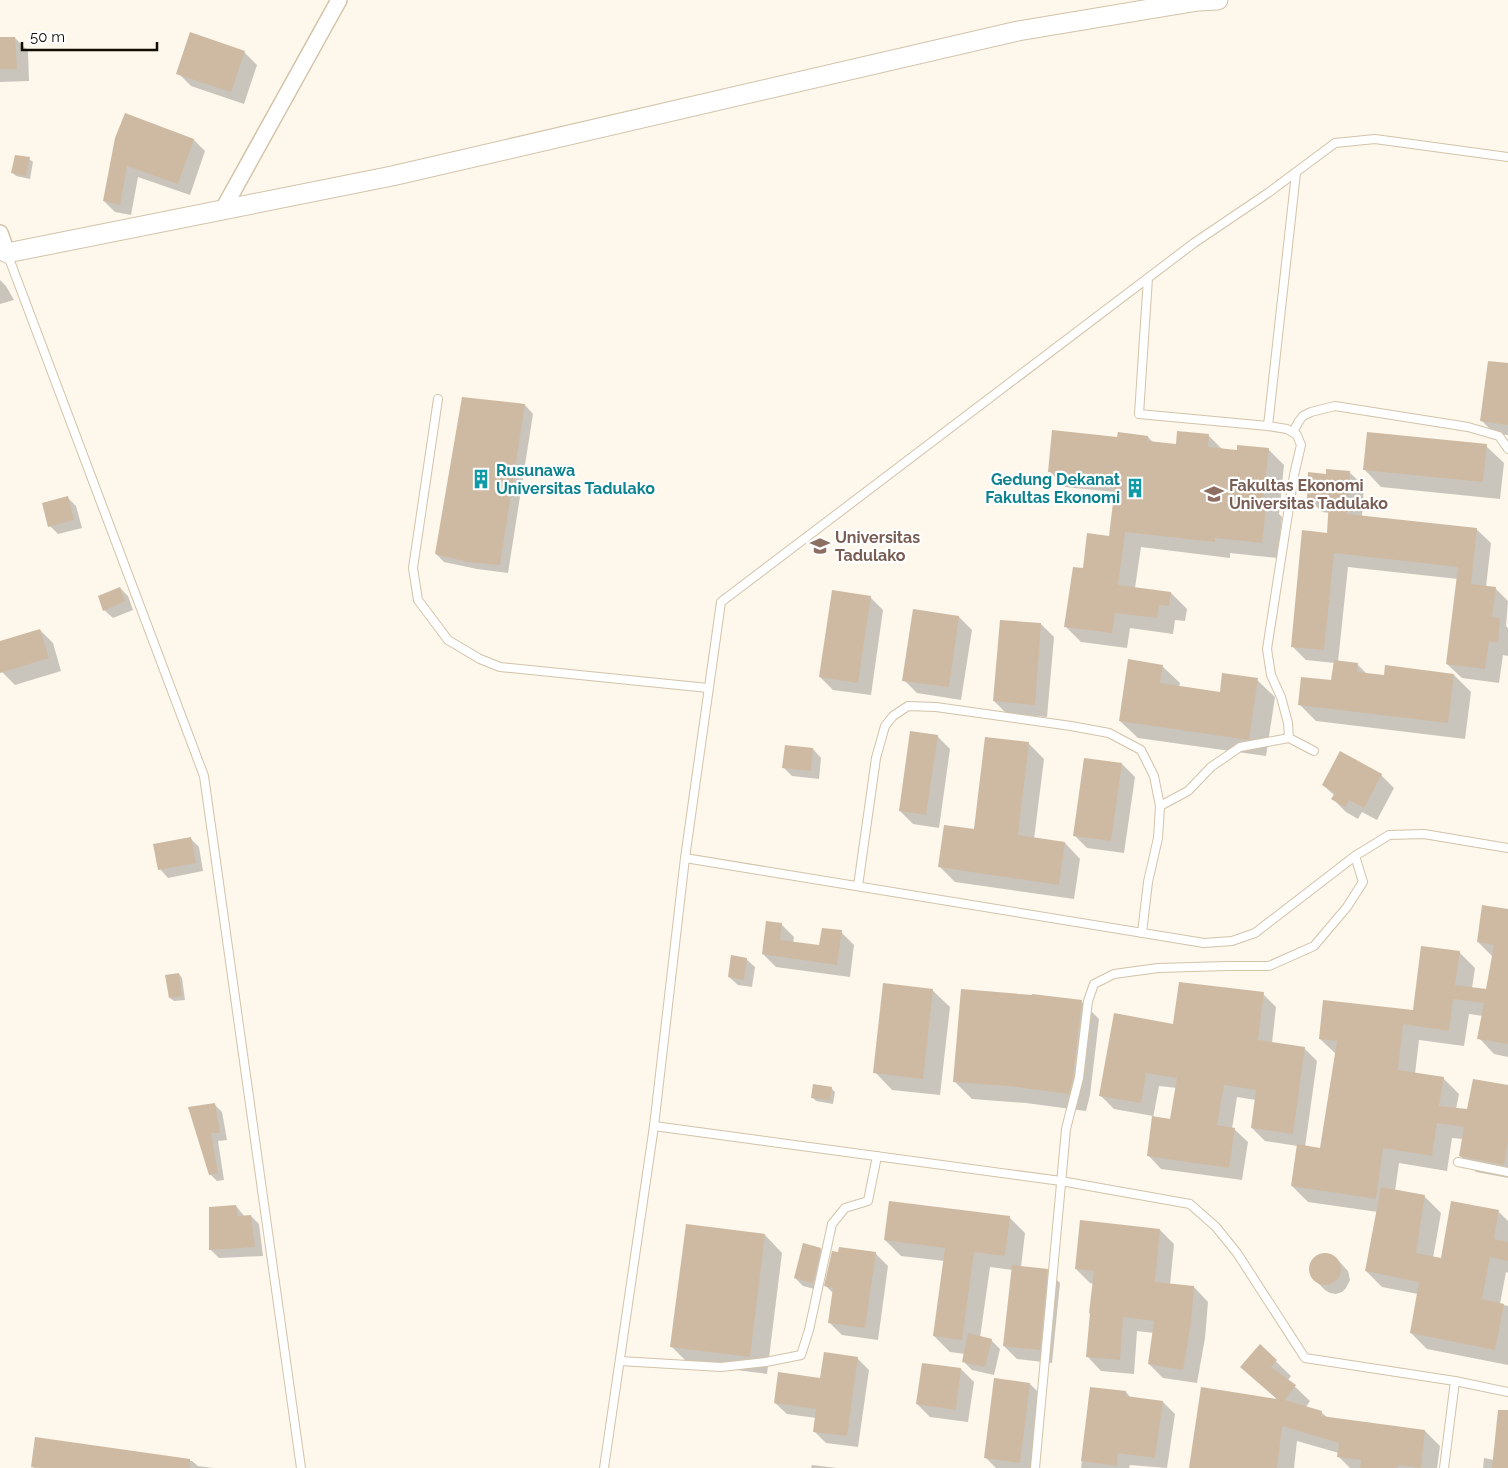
<svg xmlns="http://www.w3.org/2000/svg" width="1508" height="1468" font-family="Raleway,sans-serif">
	<rect width="100%" height="100%" fill="#fdf7ec"/>
	<g fill="#0003" fill-rule="evenodd">
		<path d="M15 38 28 51 29 81 0 82V39Z"/>
		<path d="M244 52 257 65 244 104 191 86 178 73Z"/>
		<path d="M125 115 194 140 205 151 190 195 138 177 131 215 115 212 104 201Z"/>
		<path d="M29 159 33 162 30 179 16 176 13 173Z"/>
		<path d="M0 280 6 286 14 300 0 304Z"/>
		<path d="M1508 365V435L1495 434 1482 421Z"/>
		<path d="M525 405 533 414 508 573 477 569 444 562 436 554Z"/>
		<path d="M1209 436 1223 450 1238 451 1268 449 1284 465 1279 514 1282 517 1278 558 1230 553V558L1141 547 1135 588 1171 593 1187 609 1185 621 1175 620 1173 634 1130 628 1127 648 1081 642 1065 626 1084 570 1110 538 1115 492 1065 487 1049 471 1119 438 1148 437 1154 443 1177 445Z"/>
		<path d="M1486 446 1504 463 1500 499 1381 487 1364 469Z"/>
		<path d="M1349 472 1364 486 1362 516 1476 529 1491 543 1486 587 1495 588 1508 601 1506 626 1508 628V656L1503 655 1499 683 1462 678 1447 664 1458 579 1348 567 1338 662 1357 664 1368 675 1385 677 1454 675 1471 692 1465 739 1316 721 1299 704 1332 681 1335 663 1306 660 1292 646 1328 534 1330 513 1322 512 1308 498 1327 475Z"/>
		<path d="M67 497 76 506 82 528 58 534 50 526Z"/>
		<path d="M120 588 128 596 133 610 113 618 104 610Z"/>
		<path d="M870 597 883 610 871 695 833 690 820 677Z"/>
		<path d="M959 617 972 630 961 700 917 693 904 680Z"/>
		<path d="M1001 621 1041 624 1054 637 1047 717 1007 714 994 701Z"/>
		<path d="M40 630 53 643 61 671 15 685 2 672 0 666V643Z"/>
		<path d="M1162 666 1180 683 1179 687 1221 693 1257 680 1275 697 1266 756 1138 738 1120 721Z"/>
		<path d="M937 736 950 749 939 828 913 824 900 811Z"/>
		<path d="M1028 743 1044 759 1034 839 1065 843 1080 859 1074 899 955 882 940 867 976 830Z"/>
		<path d="M813 749 821 758 819 779 792 776 784 768Z"/>
		<path d="M1341 753 1381 775 1394 788 1377 820 1362 812 1358 819 1346 812 1333 799 1335 796 1323 785Z"/>
		<path d="M1122 764 1135 777 1124 853 1087 848 1074 835Z"/>
		<path d="M190 838 199 847 203 871 168 878 160 869Z"/>
		<path d="M1508 910V1057L1494 1054 1479 1038 1483 1016 1469 1014 1464 1046 1419 1040 1415 1074 1443 1078 1459 1094 1456 1109 1468 1111 1508 1087V1178L1476 1172 1460 1156 1463 1139 1452 1138 1447 1171 1399 1163 1395 1191 1425 1197 1441 1213 1433 1258 1442 1259 1499 1212 1508 1221V1273L1506 1272 1500 1304 1508 1306V1365L1427 1349 1411 1333 1418 1294 1382 1287 1366 1271 1378 1212 1308 1202 1292 1186 1298 1146 1265 1141 1252 1128 1256 1100 1237 1097 1232 1129H1234L1248 1142 1242 1180 1161 1169 1148 1155 1153 1116 1114 1109 1100 1095 1174 1026 1263 994 1276 1007 1272 1043 1304 1048 1317 1061 1305 1147 1321 1149 1336 1054 1320 1039 1414 1011 1459 952 1475 968 1472 988 1487 990 1493 957 1478 942ZM1159 1086 1177 1088 1171 1120 1153 1118Z"/>
		<path d="M781 924 794 937 793 943 820 947 841 932 854 945 850 977 776 967 763 954Z"/>
		<path d="M746 959 755 967 752 987 738 985 729 977Z"/>
		<path d="M179 974 182 978 185 1000 174 1001 170 998Z"/>
		<path d="M932 990 950 1007 940 1095 892 1090 875 1072Z"/>
		<path d="M1033 995 1082 1002 1099 1019 1090 1095 1086 1111 1026 1103 972 1099 954 1081Z"/>
		<path d="M831 1088 835 1092 833 1104 816 1101 812 1097Z"/>
		<path d="M215 1105 222 1112 227 1140 218 1141 224 1180 217 1181 210 1174 190 1108Z"/>
		<path d="M236 1206 245 1217 251 1216 259 1224 263 1256 219 1258 210 1249Z"/>
		<path d="M1009 1217 1025 1233 1021 1267 1047 1270 1060 1283 1052 1363 1017 1359 1004 1346 1013 1270 990 1267 980 1338 991 1340 1000 1349 994 1375 972 1370 963 1361 965 1354 950 1352 934 1336 945 1261 901 1256 885 1240Z"/>
		<path d="M1160 1230 1174 1244 1170 1285 1194 1287 1208 1302 1205 1338 1197 1383 1163 1378 1149 1364 1154 1333 1137 1331 1134 1374 1101 1371 1087 1356 1094 1284 1090 1283 1076 1269Z"/>
		<path d="M765 1235 782 1253 767 1374 689 1364 672 1347Z"/>
		<path d="M820 1249 829 1257 822 1291 803 1286 795 1278Z"/>
		<path d="M875 1253 888 1266 878 1340 842 1335 829 1322 833 1293 826 1286Z"/>
		<path d="M1324 1254H1330L1335 1257 1348 1271 1350 1280 1346 1288 1342 1292 1336 1294 1330 1293 1325 1290 1312 1277 1310 1265 1318 1256Z"/>
		<path d="M1260 1346 1291 1376 1288 1380 1310 1401 1306 1407 1321 1412 1328 1418 1425 1431 1440 1446 1437 1468H1350L1338 1456 1339 1453 1297 1441 1294 1468H1190L1278 1400 1242 1366Z"/>
		<path d="M857 1358 869 1370 858 1447 826 1443 814 1431 816 1418 787 1414 775 1403 821 1379Z"/>
		<path d="M923 1364 961 1369 974 1382 968 1422 930 1417 917 1404Z"/>
		<path d="M1030 1384 1043 1397 1034 1468H996L986 1458Z"/>
		<path d="M1091 1388 1126 1392 1131 1398 1163 1402 1175 1414 1167 1468 1130 1465 1129 1468H1081Z"/>
		<path d="M1508 1424V1468H1483L1484 1458 1494 1460Z"/>
		<path d="M36 1439 192 1461 198 1466 214 1468H34L33 1466Z"/>
		<path d="M812 1465 837 1468H811Z"/>
	</g>
	<g fill="#cebaa2">
		<path d="M190 32 245 51 231 92 176 74Z"/>
		<path d="M0 37H15L17 69H0Z"/>
		<path d="M125 113 194 139 178 184 127 166 120 205 103 201 115 138Z"/>
		<path d="M15 155 30 157 26 176 11 173Z"/>
		<path d="M1488 361 1508 363V425L1480 421Z"/>
		<path d="M462 397 525 404 500 565 467 562 435 554Z"/>
		<path d="M1052 430 1117 437 1118 432 1148 436V441L1176 444 1177 431 1209 434 1208 447 1237 450V445L1269 448 1263 500H1267L1262 543 1215 538V542L1125 532 1118 585 1171 592 1169 606 1159 605 1157 618 1115 613 1112 633 1064 627 1073 567 1083 568 1087 533 1109 536 1116 478 1048 472Z"/>
		<path d="M1367 432 1487 444 1483 482 1363 470Z"/>
		<path d="M1326 469 1350 471 1347 514 1477 528 1471 584 1496 587 1492 617 1500 618 1498 643 1489 641 1485 669 1446 664 1458 567 1334 553 1324 650 1291 647 1302 530 1327 533 1329 500 1307 499 1308 472 1326 474Z"/>
		<path d="M68 496 74 520 48 527 42 503Z"/>
		<path d="M120 587 125 601 103 611 98 596Z"/>
		<path d="M832 590 871 596 858 683 819 677Z"/>
		<path d="M913 609 959 616 949 687 902 681Z"/>
		<path d="M1000 620 1041 623 1035 705 993 701Z"/>
		<path d="M40 629 49 658 0 673V641Z"/>
		<path d="M1128 659 1163 665 1160 683 1220 692 1222 673 1258 678 1249 740 1119 721Z"/>
		<path d="M1334 660 1358 663 1357 672 1384 675 1385 665 1454 674 1448 723 1298 705 1301 677 1331 680Z"/>
		<path d="M910 731 938 735 926 815 899 811Z"/>
		<path d="M985 737 1029 742 1018 835 1065 842 1059 885 938 867 944 825 974 829Z"/>
		<path d="M785 745 813 748 811 771 782 768Z"/>
		<path d="M1340 751 1382 774 1364 808 1349 800 1345 807 1331 799 1335 793 1322 785Z"/>
		<path d="M1084 758 1122 763 1111 841 1073 836Z"/>
		<path d="M191 837 196 863 158 870 153 844Z"/>
		<path d="M1482 905 1508 909V1044L1477 1039 1484 1003 1453 999 1449 1031 1403 1024 1398 1070 1444 1077 1439 1106 1467 1109 1473 1079 1508 1085V1140L1504 1165 1459 1156 1464 1127 1437 1123 1432 1156 1383 1148 1376 1199 1291 1186 1297 1144 1320 1148 1337 1041 1319 1039 1323 1000 1413 1010 1421 946 1460 951 1455 985 1486 989 1494 945 1477 942Z"/>
		<path d="M766 921 782 923 780 940 819 945 822 928 842 930 837 965 762 954Z"/>
		<path d="M731 955 747 958 744 980 728 977Z"/>
		<path d="M179 973 182 996 169 998 165 975Z"/>
		<path d="M1179 982 1264 992 1258 1040 1305 1047 1293 1134 1251 1128 1256 1090 1224 1085 1217 1125 1235 1128 1229 1168 1147 1156 1152 1116 1170 1119 1177 1078 1146 1073 1141 1103 1099 1096 1114 1013 1173 1024Z"/>
		<path d="M883 983 933 989 923 1079 873 1073Z"/>
		<path d="M961 989 1032 995V994L1082 1000 1073 1077 1069 1094 1008 1086 953 1082Z"/>
		<path d="M813 1084 832 1087 830 1100 811 1098Z"/>
		<path d="M215 1103 220 1133H211L218 1173 209 1175 188 1107Z"/>
		<path d="M1381 1187 1425 1195 1416 1253 1441 1258 1451 1201 1499 1210 1494 1239 1508 1242V1261L1490 1257 1482 1299 1504 1304 1495 1350 1410 1333 1419 1282 1365 1271Z"/>
		<path d="M889 1201 1010 1216 1005 1256 974 1252 962 1340 933 1336 945 1248 884 1240Z"/>
		<path d="M236 1205 238 1216 251 1215 255 1247 209 1250V1207Z"/>
		<path d="M1080 1220 1160 1229 1155 1282 1194 1286 1191 1323 1183 1370 1148 1364 1154 1321 1123 1317 1120 1360 1086 1357 1090 1313H1089L1094 1271 1075 1269Z"/>
		<path d="M686 1224 765 1234 750 1357 670 1347Z"/>
		<path d="M803 1243 821 1248 813 1283 794 1278Z"/>
		<path d="M839 1247 876 1252 865 1328 828 1323 833 1288 824 1286 832 1251 838 1252Z"/>
		<circle cx="1325" cy="1269" r="16"/>
		<path d="M1012 1265 1048 1269 1040 1350 1003 1346Z"/>
		<path d="M968 1333 992 1339 985 1367 962 1362Z"/>
		<path d="M1260 1344 1277 1360 1271 1367 1296 1385 1285 1400 1322 1411 1321 1416 1425 1430 1421 1468 1398 1465V1468H1360L1361 1460 1337 1457 1339 1443 1282 1426 1277 1468H1189L1201 1387 1277 1399 1240 1367Z"/>
		<path d="M824 1352 858 1357 847 1436 813 1432 816 1409 774 1403 778 1372 820 1378Z"/>
		<path d="M922 1363 961 1368 956 1410 916 1404Z"/>
		<path d="M994 1378 1030 1383 1020 1463 984 1458Z"/>
		<path d="M1090 1387 1126 1391V1396L1163 1401 1155 1458 1118 1453 1117 1466 1081 1461Z"/>
		<path d="M1498 1410H1508V1468H1492Z"/>
		<path d="M35 1437 190 1459V1468H39L31 1467Z"/>
	</g>
	<g fill="none" stroke-linecap="round" stroke-linejoin="round">
		<defs>
			<g id="service">
				<path d="M7 253 204 776 301 1468"/>
				<path d="M1148 278 1139 414 1268 426 1296 173"/>
				<path d="M438 399 413 568 418 600 448 640 480 659 500 667 708 688"/>
				<path d="M1268 426 1287 429 1297 435 1301 445 1294 475 1267 649 1271 675 1281 697 1288 723 1289 738"/>
				<path d="M1293 432 1299 421 1303 416 1311 412 1335 406 1468 427 1499 436 1508 449"/>
				<path d="M1160 806 1188 791 1211 767 1240 747 1289 738 1314 751"/>
				<path d="M685 858 1204 943 1232 941 1255 933 1355 856 1389 835 1424 834 1508 848"/>
				<path d="M858 886 876 758 885 726 893 716 908 706 936 707 1071 726 1109 733 1141 750 1154 776 1160 806 1158 838 1148 882 1142 933"/>
				<path d="M654 1126 1061 1181 1190 1204 1216 1227 1237 1253 1305 1358 1455 1381 1508 1392"/>
				<path d="M1458 1162 1508 1172"/>
				<path d="M620 1361 721 1367 766 1362 801 1355 809 1330 832 1224 845 1208 868 1201 877 1156"/>
				<path d="M604 1468 654 1126 685 858 721 602 1194 243 1268 193 1335 143 1375 139 1508 157"/>
				<path d="M1035 1468 1066 1129 1079 1078 1088 1001 1094 984 1114 974 1158 968 1227 966H1269L1314 946 1347 907 1363 882 1355 856"/>
				<path d="M1444 1468 1455 1381"/>
			</g>
			<g id="minor">
				<path d="M222 211 339 0"/>
				<path d="M0 233 7 253"/>
			</g>
			<path id="tertiary" d="M7 253 392 176 1018 31 1198 1 1218 0"/>
		</defs>
		<use href="#service" stroke="#d3c3a9" stroke-width="10"/>
		<use href="#minor" stroke="#d3c3a9" stroke-width="18"/>
		<use href="#tertiary" stroke="#d3c3a9" stroke-width="21"/>
		<use href="#service" stroke="#fff" stroke-width="8"/>
		<use href="#minor" stroke="#fff" stroke-width="15"/>
		<use href="#tertiary" stroke="#fff" stroke-width="19"/>
	</g>
	<defs>
		<symbol id="building-bare" viewBox="-9 -9 18 18"><path d="M-4-6H4V6H1V3H-1V6H-4ZM-2.5-4.3h1.7v1.8h-1.7ZM.8-4.3h1.7v1.8H.8ZM-2.5-1h1.7V.8h-1.7ZM.8-1h1.7V.8H.8Z" fill="#0f9aa8" stroke="#fff" stroke-width="2.5" paint-order="stroke"/></symbol>
		<symbol id="university-bare" viewBox="-9 -9 18 18"><path d="M0-5L7-2L0 1L-7-2ZM-4 1L0 2.5L4 1V4Q0 6-4 4Z" fill="#8d6e63" stroke="#fff" stroke-width="2.5" paint-order="stroke"/></symbol>
	</defs>
	<g fill-rule="evenodd">
		<use href="#building-bare" x="467" y="465" width="28" height="28"/>
		<use href="#building-bare" x="1121" y="474" width="28" height="28"/>
		<use href="#university-bare" x="1200" y="480" width="28" height="28"/>
		<use href="#university-bare" x="806" y="532" width="28" height="28"/>
	</g>
	<g text-anchor="middle" dominant-baseline="central" stroke-width="4.5" stroke-linejoin="round" paint-order="stroke">
		<g font-size="16" font-weight="bold" fill="#0d838f" stroke="#fff" text-anchor="start">
			<text x="496" y="470">Rusunawa<tspan x="496" dy="18">Universitas Tadulako</tspan></text>
			<text x="1120" y="479" text-anchor="end">Gedung Dekanat<tspan x="1120" dy="18">Fakultas Ekonomi</tspan></text>
		</g>
		<g font-size="16" font-weight="bold" fill="#785e54" stroke="#fff" text-anchor="start">
			<text x="1229" y="485">Fakultas Ekonomi<tspan x="1229" dy="18">Universitas Tadulako</tspan></text>
			<text x="835" y="537">Universitas<tspan x="835" dy="18">Tadulako</tspan></text>
		</g>
	</g>
	<path d="M22 42v8h135v-8" fill="none" stroke="#110c04" stroke-width="2.5"/>
	<text x="30" y="42" font-size="15" fill="#110c04" stroke="#ffffff" stroke-width="4" paint-order="stroke">50 m</text>
</svg>
